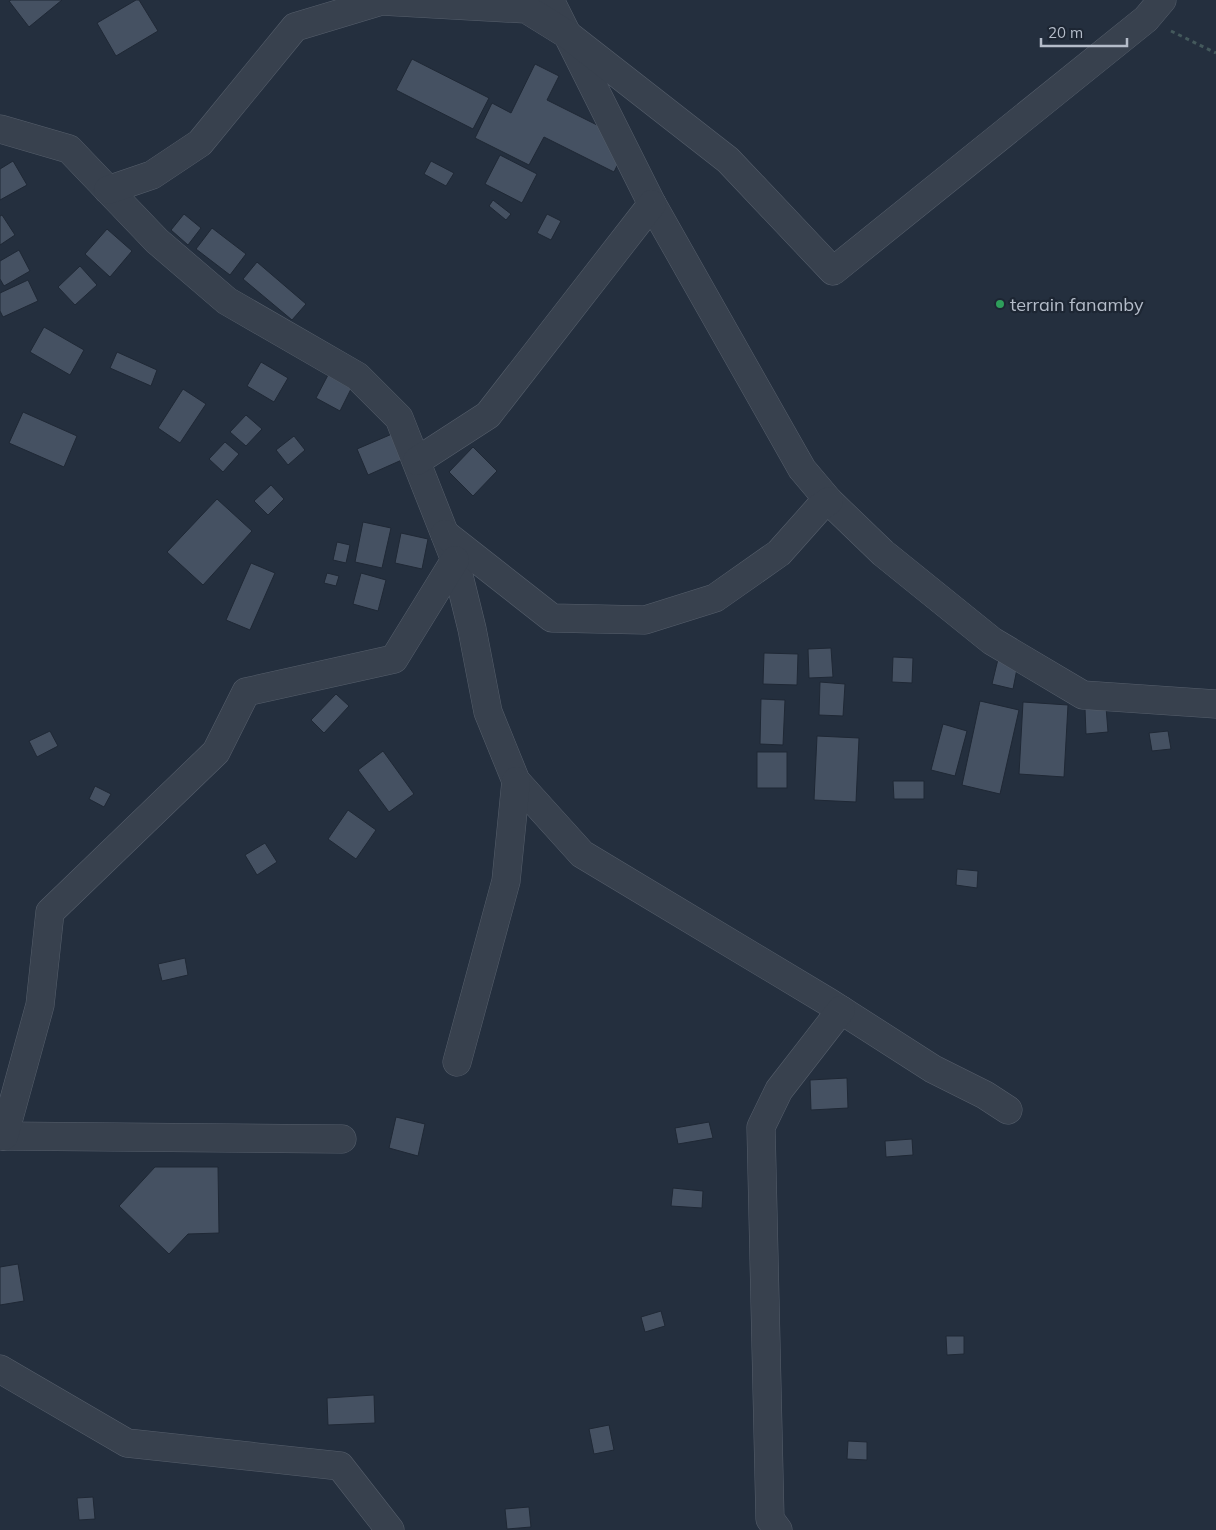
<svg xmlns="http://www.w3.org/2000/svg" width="1216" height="1530" font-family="Mulish,sans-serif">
	<rect width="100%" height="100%" fill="#242f3e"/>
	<g fill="#455162" stroke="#1f2835">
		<path d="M11 0H62L29 27 9 1Z"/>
		<path d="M136 0H139L158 31 116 56 97 23Z"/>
		<path d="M412 59 489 98 473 129 396 90Z"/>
		<path d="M535 64 559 76 547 100 629 141 614 172 544 137 529 165 475 138 492 103 511 113Z"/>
		<path d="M500 155 537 174 522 203 485 184Z"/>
		<path d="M13 161 27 185 0 200V169Z"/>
		<path d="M431 161 454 173 446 186 424 174Z"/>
		<path d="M493 200 511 214 506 220 489 206Z"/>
		<path d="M184 214 201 228 188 245 171 230Z"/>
		<path d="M547 214 561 221 551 240 537 233Z"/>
		<path d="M2 215 15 235 0 245V216Z"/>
		<path d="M212 228 246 254 230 275 196 249Z"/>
		<path d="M107 229 132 251 110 277 85 254Z"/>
		<path d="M19 250 30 271 4 286 0 279V261Z"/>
		<path d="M257 262 306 304 292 320 243 279Z"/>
		<path d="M80 266 97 285 75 305 58 287Z"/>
		<path d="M28 280 38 301 3 317 0 311V293Z"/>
		<path d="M44 327 84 350 70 375 30 352Z"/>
		<path d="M117 352 157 370 151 386 110 368Z"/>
		<path d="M261 362 288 378 274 402 247 386Z"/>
		<path d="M328 375 352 387 340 411 316 398Z"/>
		<path d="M183 389 206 404 180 443 158 428Z"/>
		<path d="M23 412 77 436 64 467 9 443Z"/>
		<path d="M246 415 262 429 246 446 230 432Z"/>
		<path d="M392 434 404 459 368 475 357 449Z"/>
		<path d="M294 436 305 450 288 465 276 450Z"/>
		<path d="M225 442 239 454 223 472 209 459Z"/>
		<path d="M473 447 497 471 473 496 449 472Z"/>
		<path d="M271 485 284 499 268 515 254 501Z"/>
		<path d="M217 499 252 531 203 585 167 552Z"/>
		<path d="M363 522 391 528 382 568 355 562Z"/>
		<path d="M401 533 428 539 422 569 395 563Z"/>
		<path d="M337 542 350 545 346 563 333 560Z"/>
		<path d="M251 563 275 573 250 630 226 620Z"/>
		<path d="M327 573 339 576 336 586 324 583Z"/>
		<path d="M361 573 386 580 378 611 353 604Z"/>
		<path d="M831 648 833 677 809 678 808 649Z"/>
		<path d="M764 653 798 654 797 685 763 684Z"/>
		<path d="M893 657 913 658 912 683 892 682Z"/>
		<path d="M998 659 1018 664 1013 689 992 684Z"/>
		<path d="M820 682 845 684 843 716 819 715Z"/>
		<path d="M336 694 349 706 324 733 311 720Z"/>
		<path d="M761 699 785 700 783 745 760 744Z"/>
		<path d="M980 701 1019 710 1000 794 962 785Z"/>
		<path d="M1023 702 1068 705 1064 777 1019 774Z"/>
		<path d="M1106 707 1108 732 1086 734 1085 709Z"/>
		<path d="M943 724 967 731 955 776 931 770Z"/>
		<path d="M50 731 58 746 37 757 29 741Z"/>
		<path d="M1168 731 1171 749 1152 751 1149 733Z"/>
		<path d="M817 736 859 738 856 802 814 800Z"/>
		<path d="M383 751 414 794 389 812 358 770Z"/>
		<rect x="757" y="752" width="30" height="36"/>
		<path d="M893 781H924V799H894Z"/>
		<path d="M95 786 111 794 104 807 89 799Z"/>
		<path d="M348 810 376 830 356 859 328 839Z"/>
		<path d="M265 843 277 862 257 875 245 855Z"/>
		<path d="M957 869 978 871 977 888 956 885Z"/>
		<path d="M185 958 188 975 162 981 158 964Z"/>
		<path d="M847 1078 848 1108 811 1110 810 1080Z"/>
		<path d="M396 1117 425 1124 418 1156 389 1148Z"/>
		<path d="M709 1122 713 1138 678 1144 675 1128Z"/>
		<path d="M912 1139 913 1155 886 1157 885 1141Z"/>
		<path d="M155 1167H218L219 1233 188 1234 169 1254 119 1206Z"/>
		<path d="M673 1188 703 1191 702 1208 671 1206Z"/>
		<path d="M18 1264 24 1301 0 1305V1267Z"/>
		<path d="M661 1311 665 1326 645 1332 641 1317Z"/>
		<path d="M946 1336H964V1354L947 1355Z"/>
		<path d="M374 1395 375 1423 328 1425 327 1398Z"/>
		<path d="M609 1425 614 1450 594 1454 589 1429Z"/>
		<path d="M848 1441 867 1442V1460L847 1459Z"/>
		<path d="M93 1497 95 1519 79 1520 77 1498Z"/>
		<path d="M529 1507 531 1527 507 1529 505 1509Z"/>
	</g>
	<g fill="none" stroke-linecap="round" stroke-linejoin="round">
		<defs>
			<g id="minor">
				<path d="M550 0 652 204 802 469 829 501 883 553 992 641 1083 695 1216 704"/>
				<path d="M0 129 69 149 157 241 227 301 357 376 399 418 455 560 472 629 488 712 516 781 582 854 830 1003 933 1069 985 1095 1008 1110"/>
				<path d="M108 190 152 175 200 143 295 27 381 1 526 9 568 35 728 160 833 271 1146 19 1162 0"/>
				<path d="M417 461 488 415 652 204"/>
				<path d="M445 534 552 618 645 620 715 598 779 553 819 508 829 501"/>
				<path d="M457 1062 506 881 516 781"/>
				<path d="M0 1136 342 1139"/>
				<path d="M4 1136 40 1005 50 912 216 752 246 692 394 659 455 560"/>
				<path d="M0 1369 127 1443 340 1466 390 1530"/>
				<path d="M778 1530 770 1519 761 1127 779 1090 841 1010"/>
			</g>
		</defs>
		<use href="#minor" stroke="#565f6c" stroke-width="29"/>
		<path stroke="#44595c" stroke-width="3" stroke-dasharray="4 4" stroke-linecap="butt" d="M1171 31 1216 53"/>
		<use href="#minor" stroke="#38414e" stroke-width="28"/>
	</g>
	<circle fill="#2e9e5b" stroke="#1d2633" stroke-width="2" cx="1000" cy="304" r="5"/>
	<g text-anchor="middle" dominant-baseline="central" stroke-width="4.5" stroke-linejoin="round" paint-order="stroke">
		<g font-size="18" fill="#b4bcc9" stroke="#1d2633" text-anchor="start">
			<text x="1010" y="304">terrain fanamby</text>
		</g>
	</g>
	<path d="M1041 38v8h86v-8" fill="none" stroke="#b4bcc9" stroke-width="2.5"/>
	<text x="1048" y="38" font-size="15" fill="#b4bcc9" stroke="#1d2633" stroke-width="4" paint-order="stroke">20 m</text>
</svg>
